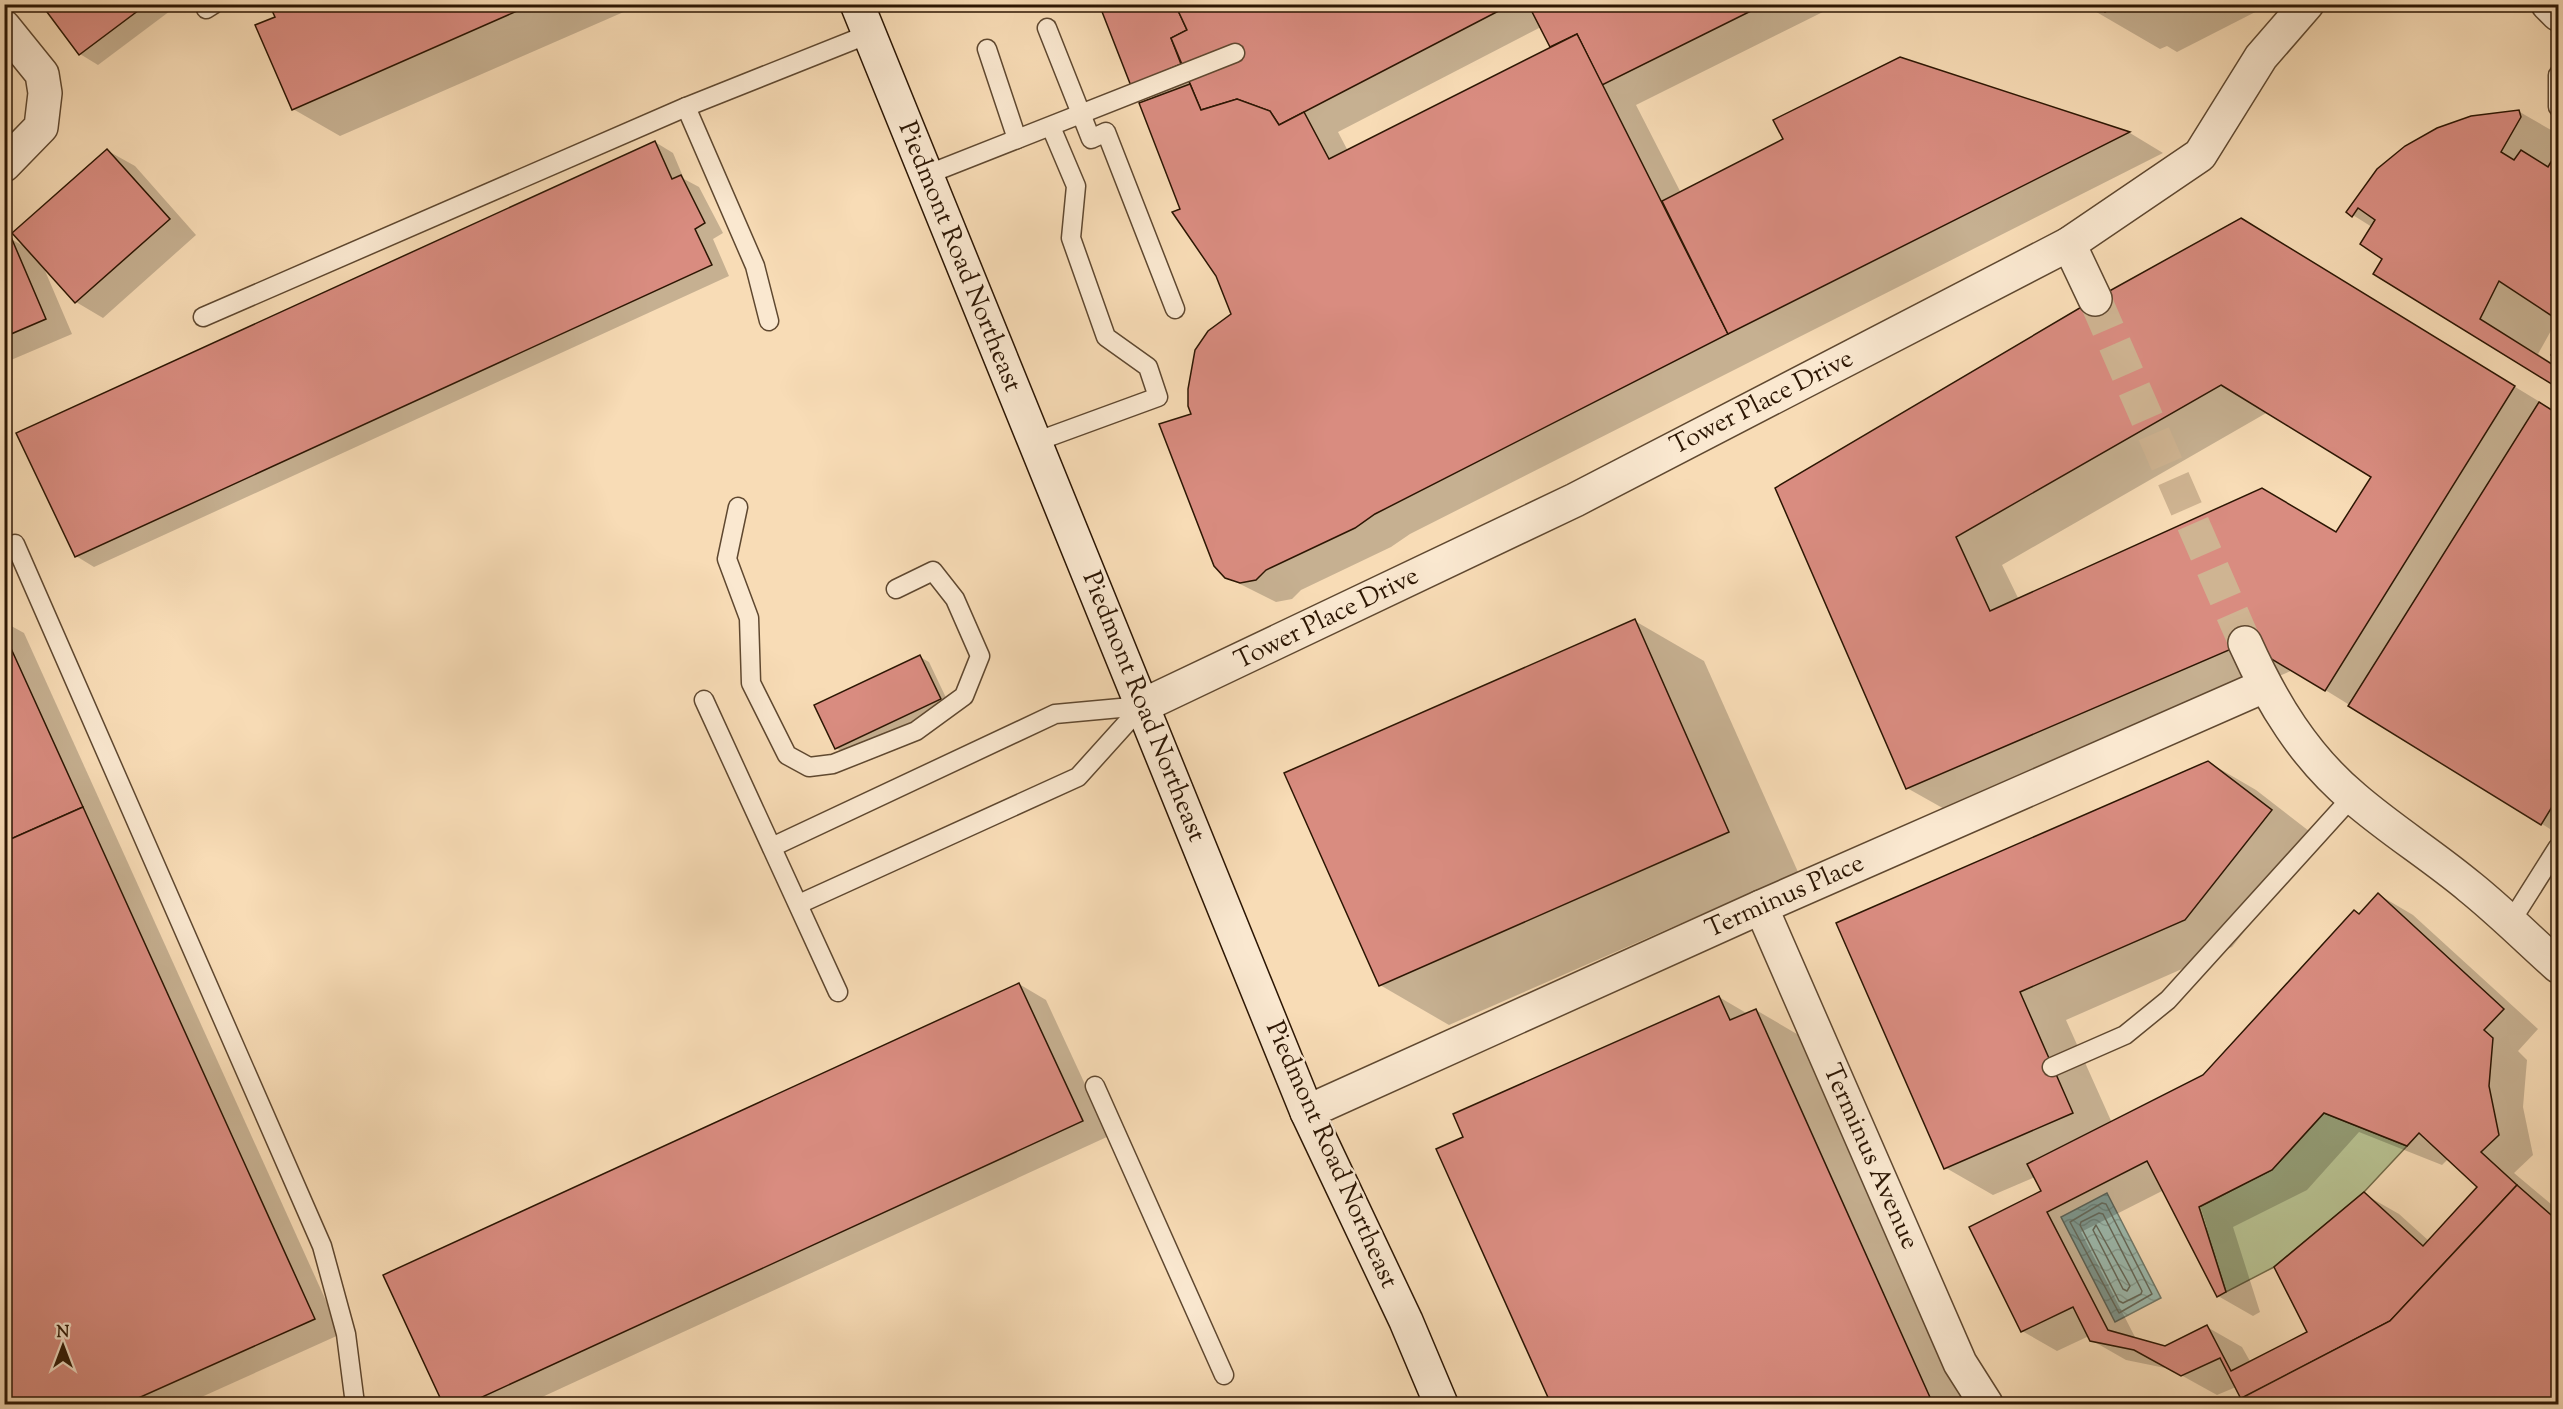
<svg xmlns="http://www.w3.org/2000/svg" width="2563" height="1409" font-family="'Sorts Mill Goudy',serif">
	<defs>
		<pattern id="water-waves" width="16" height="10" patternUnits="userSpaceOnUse" patternTransform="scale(1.5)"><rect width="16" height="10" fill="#9dbbaf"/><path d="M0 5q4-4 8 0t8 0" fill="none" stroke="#87a095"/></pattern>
	</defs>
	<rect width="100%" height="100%" fill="#f8dcb6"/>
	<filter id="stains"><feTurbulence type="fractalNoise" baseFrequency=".00333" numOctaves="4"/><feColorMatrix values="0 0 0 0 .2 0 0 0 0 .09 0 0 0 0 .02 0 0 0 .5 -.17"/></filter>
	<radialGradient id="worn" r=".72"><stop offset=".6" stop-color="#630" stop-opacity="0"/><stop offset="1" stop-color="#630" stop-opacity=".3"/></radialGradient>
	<path fill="#b8c292" stroke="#726c4a" stroke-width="1.5" d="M2324 1113 2407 1146 2364 1192 2274 1267 2226 1292 2199 1207 2272 1170Z"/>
	<path fill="url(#water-waves)" stroke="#70796a" stroke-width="1.5" d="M2107 1193 2161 1298 2115 1322 2061 1217Z"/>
	<g fill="#0003" fill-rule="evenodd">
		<path d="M43 4H172L174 8 98 65 80 54Z"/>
		<path d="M271 4H642L340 136 293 109 277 18Z"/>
		<path d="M1100 4H1839L1636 105 1681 193 1785 139 1900 59 2130 133 2163 153 1410 534 1391 547 1301 590 1292 599 1276 602 1226 577 1194 415 1233 315 1217 275 1182 209 1156 98 1132 85ZM1541 27 1552 48 1348 151 1338 132Z"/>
		<path d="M2064 4H2117L2109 9 2111 11 2124 4H2271L2177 52 2167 46 2160 49 2093 10 2079 5 2072 9Z"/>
		<path d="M2518 111 2558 134V318L2538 354 2558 367V387L2375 273 2384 259 2372 227 2348 212Z"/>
		<path d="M655 142 673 153 684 179 699 187 723 233 713 239 729 276 94 567 76 556Z"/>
		<path d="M108 151 135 166 196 235 103 318 76 302 43 266 72 334 4 363V242L11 239 27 248Z"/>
		<path d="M2241 220 2558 413V834L2293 670 1955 815 1907 788 1777 489ZM2268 412 2373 476 2337 533 2019 600 2002 565Z"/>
		<path d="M1635 621 1704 661 1798 872 1449 1025 1380 985Z"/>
		<path d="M4 622 24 633 341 1334 186 1404H4Z"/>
		<path d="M920 657 929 662 949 704 845 753 836 748Z"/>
		<path d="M2208 762 2256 790 2318 838 2232 947 2066 1020 2112 1123 2204 1076 2379 895 2413 915 2538 1029 2518 1051 2527 1060 2523 1107 2533 1155 2514 1173 2558 1210V1404H2233L2244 1399 2236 1387 2217 1395 2170 1369 2126 1360 2091 1340 2089 1336 2057 1351 2022 1331 2043 1192 2035 1177 1993 1195 1946 1168 1838 924ZM2359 1132 2442 1165 2448 1159 2479 1187 2429 1241 2399 1214 2364 1194 2309 1333 2251 1363 2242 1347 2207 1327 2166 1347 2136 1339 2081 1232 2164 1190 2218 1296 2253 1316 2260 1312 2233 1227 2307 1190ZM2198 1199 2207 1228 2203 1224 2196 1200Z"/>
		<path d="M1019 984 1046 1000 1109 1136 527 1404H445L385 1275Z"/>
		<path d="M1719 997 1748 1014 1756 1010 1826 1051 1985 1404H1552L1438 1150 1465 1138Z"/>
	</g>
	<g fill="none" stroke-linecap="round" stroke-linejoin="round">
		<g stroke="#646859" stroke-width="1.5">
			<path d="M2102 1203 2106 1204 2152 1294 2119 1313 2070 1222Z"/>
			<path d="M2099 1213 2103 1214 2142 1291 2141 1294 2123 1303 2119 1301 2080 1225 2081 1222Z"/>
			<path d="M2096 1225 2130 1286 2127 1291 2123 1289 2093 1230Z"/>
		</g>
	</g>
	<g fill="#d98c80" stroke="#2c1603" stroke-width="1.5" fill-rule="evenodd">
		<path d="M41 4H147L79 55Z"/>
		<path d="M269 4H533L292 110 255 25 275 17Z"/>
		<path d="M1099 4H1175L1187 30 1171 38 1181 64 1131 86Z"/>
		<path d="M1175 4H1512L1279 125 1270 111 1237 99 1201 110 1171 38 1187 30Z"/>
		<path d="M1528 4H1765L1602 85 1577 34 1550 47Z"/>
		<path d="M2102 4H2121L2105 12Z"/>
		<path d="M1577 34 1728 334 1375 514 1355 528 1266 570 1256 580 1240 583 1225 578 1214 566 1159 424 1191 414 1188 406V389L1195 350 1208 331 1231 314 1216 276 1172 212 1180 209 1139 103 1190 84 1201 110 1237 99 1270 111 1279 125 1304 112 1329 159Z"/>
		<path d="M1900 57 2130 132 1728 334 1662 201 1783 139 1773 120Z"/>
		<path d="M2519 110 2521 117 2501 152 2514 160 2521 150 2548 167 2558 150V320L2499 281 2480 319 2558 368V388L2373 274 2382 259 2360 244 2375 220 2358 208 2352 217 2346 212 2377 169 2405 146 2437 128 2471 116Z"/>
		<path d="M655 141 672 179 681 175 705 223 695 229 712 265 75 557 16 433Z"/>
		<path d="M107 149 170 219 75 303 12 233Z"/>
		<path d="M2241 218 2515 386 2325 691 2245 643 1906 789 1775 488 2095 299ZM2221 385 2371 477 2336 532 2262 488 1990 611 1956 537Z"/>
		<path d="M11 237 46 319 4 337V240Z"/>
		<path d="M2558 341V360L2551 355Z"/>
		<path d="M2539 402 2558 414V797L2541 825 2348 706Z"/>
		<path d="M1635 619 1729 832 1379 986 1284 773Z"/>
		<path d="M4 633 83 807 4 842Z"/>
		<path d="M920 655 941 699 835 749 814 705Z"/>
		<path d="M2208 761 2272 810 2185 920 2020 992 2073 1113 1944 1169 1836 923Z"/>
		<path d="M83 807 315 1319 125 1404H4V842Z"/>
		<path d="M2378 893 2504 1009 2484 1030 2493 1038 2489 1086 2499 1135 2481 1152 2517 1185 2390 1321 2241 1399 2220 1358 2181 1376 2134 1350 2090 1341 2073 1307 2021 1332 1969 1227 2041 1191 2027 1164 2203 1075 2354 910 2359 914ZM2324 1113 2407 1146 2419 1133 2477 1187 2423 1246 2364 1192 2274 1267 2307 1332 2231 1371 2207 1325 2165 1346 2108 1330 2047 1212 2147 1161 2217 1297 2226 1292 2199 1207 2272 1170Z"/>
		<path d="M1019 983 1083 1121 467 1404H443L383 1275Z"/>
		<path d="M1719 996 1730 1020 1756 1009 1933 1404H1551L1436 1149 1463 1137 1453 1114Z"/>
		<path d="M2517 1185 2558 1221V1404H2230L2390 1321Z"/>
	</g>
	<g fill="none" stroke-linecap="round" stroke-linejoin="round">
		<path stroke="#cfb492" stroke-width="33" stroke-dasharray="33 16" stroke-linecap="butt" d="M2095 299 2245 643"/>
		<defs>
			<g id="lane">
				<path d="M206 9 214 4"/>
				<path d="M1047 28 1091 139 1106 132 1175 309"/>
				<path d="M987 49 1017 139"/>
				<path d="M2558 75V107"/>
				<path d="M686 107 755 266 769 321"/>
				<path d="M926 175 1235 53"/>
				<path d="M203 317 686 107 869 34"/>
				<path d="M1035 442 1158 397 1148 367 1106 337 1071 238 1076 186 1051 127"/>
				<path d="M738 507 727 559 749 618 751 683 787 755 809 767 833 764 916 731 964 696 980 656 955 599 933 571 896 589"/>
				<path d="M15 544 322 1246 346 1334 355 1404"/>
				<path d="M704 700 838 992"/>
				<path d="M772 847 1055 714 1142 706"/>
				<path d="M799 904 1078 777 1142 706"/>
				<path d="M2510 923 2558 847"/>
				<path d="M2052 1067 2125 1035 2168 1000 2352 797"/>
				<path d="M1095 1086 1224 1375"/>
			</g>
			<g id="street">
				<path d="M2548 4 2558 14"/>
				<path d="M4 27 42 74 45 93 41 127 4 165"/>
				<path d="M2069 244 2095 299"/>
				<path d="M2245 643C2272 703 2304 756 2354 798 2391 830 2433 856 2470 887 2501 912 2529 940 2558 966"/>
				<path d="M1142 706 1575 500 2069 244 2200 155 2261 57 2307 4"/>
				<path d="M1761 907 1960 1363 1986 1404"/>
				<path d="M1307 1112 1761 907 2264 686"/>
			</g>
			<path id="secondary" d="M857 4 1307 1112 1406 1321 1441 1404"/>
		</defs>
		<use href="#lane" stroke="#5f4830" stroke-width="21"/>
		<use href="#street" stroke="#5f4830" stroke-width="36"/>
		<use href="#secondary" stroke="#2c1603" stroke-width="36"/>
		<use href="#lane" stroke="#fae8d0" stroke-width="18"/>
		<use href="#street" stroke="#fae8d0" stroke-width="33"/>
		<use href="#secondary" stroke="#fae8d0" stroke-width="33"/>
	</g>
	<g text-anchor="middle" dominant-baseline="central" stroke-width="5" stroke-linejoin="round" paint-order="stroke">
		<g font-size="26" fill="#2c1603" stroke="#fae8d0">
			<text transform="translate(959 257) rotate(68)">Piedmont Road Northeast</text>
			<text transform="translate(1762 403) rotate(-27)">Tower Place Drive</text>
			<text transform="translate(1327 619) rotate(-26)">Tower Place Drive</text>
			<text transform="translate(1143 707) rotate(68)">Piedmont Road Northeast</text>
			<text transform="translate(1785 897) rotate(-24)">Terminus Place</text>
			<text transform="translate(1331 1155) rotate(66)">Piedmont Road Northeast</text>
			<text transform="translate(1870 1157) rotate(66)">Terminus Avenue</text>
		</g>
	</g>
	<rect width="2563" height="1409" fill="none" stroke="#f8dcb6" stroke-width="24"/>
	<rect x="6" y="6" width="2551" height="1397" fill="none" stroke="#2c1603" stroke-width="3"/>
	<rect x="12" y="12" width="2539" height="1385" fill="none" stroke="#2c1603" stroke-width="1.5"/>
	<g transform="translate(63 1346)" stroke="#fae8d0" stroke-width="4.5" paint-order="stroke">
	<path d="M0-4.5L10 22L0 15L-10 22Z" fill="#2c1603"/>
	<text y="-9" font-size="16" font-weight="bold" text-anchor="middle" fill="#2c1603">N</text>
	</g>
	<rect width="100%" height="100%" filter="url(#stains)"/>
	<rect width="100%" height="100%" fill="url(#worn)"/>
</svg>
